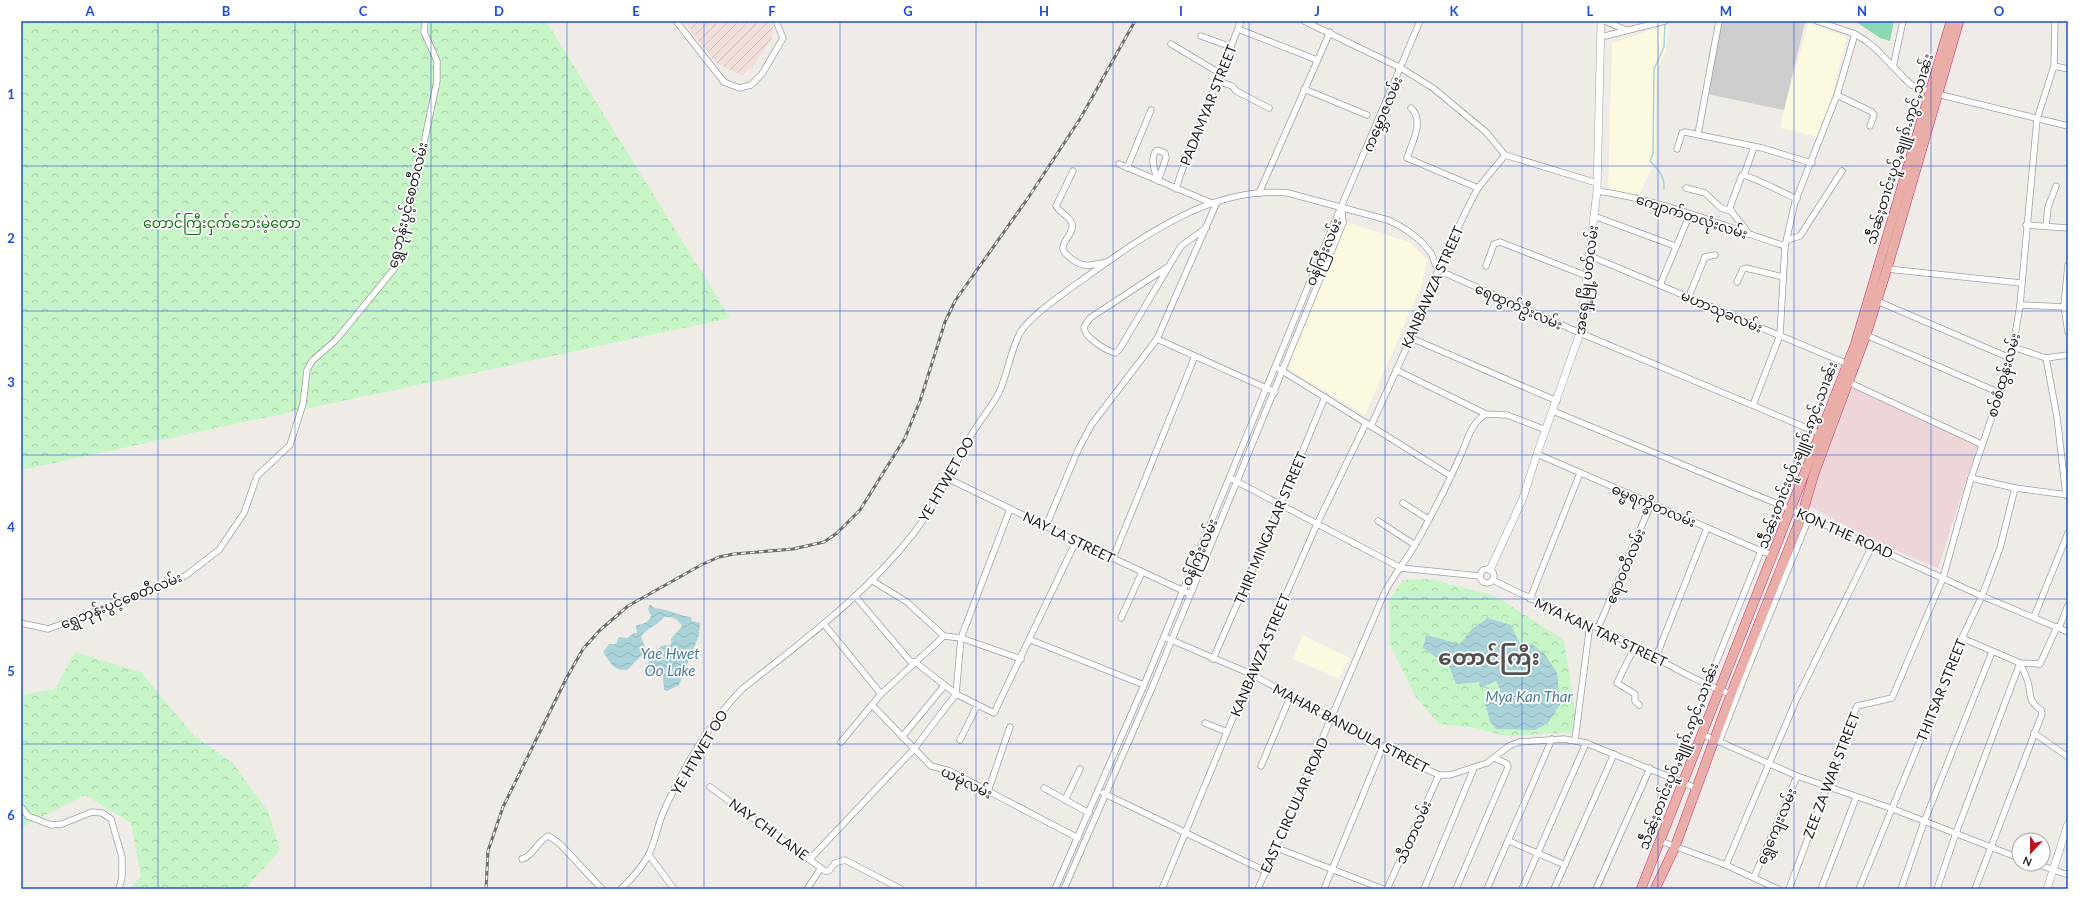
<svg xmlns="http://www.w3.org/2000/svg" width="2089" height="910" font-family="Lato,'Noto Sans Myanmar',sans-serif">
	<defs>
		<pattern id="military-furrows" width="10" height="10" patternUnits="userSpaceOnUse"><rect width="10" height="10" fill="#efdeda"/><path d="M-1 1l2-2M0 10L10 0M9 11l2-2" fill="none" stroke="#ccbebb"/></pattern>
		<pattern id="park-crowns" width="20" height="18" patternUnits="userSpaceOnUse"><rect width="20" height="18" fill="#c8f5c7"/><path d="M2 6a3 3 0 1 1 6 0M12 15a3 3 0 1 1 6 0" fill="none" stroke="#abd2aa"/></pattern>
		<pattern id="water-waves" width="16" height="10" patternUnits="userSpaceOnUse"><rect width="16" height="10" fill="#aad3d9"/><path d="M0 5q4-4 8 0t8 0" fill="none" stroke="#92b5ba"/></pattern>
	</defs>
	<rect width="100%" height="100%" fill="#efebe6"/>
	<path fill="#eed6d8" d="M1853 387 1978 445 1938 568 1871 540 1808 505Z"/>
	<g fill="#fcf9e1">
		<path d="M1808 23 1847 37 1827 117 1818 137 1781 128 1783 114Z"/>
		<path d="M1662 26H1668L1666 51 1657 70 1655 162 1639 195 1608 190 1612 43Z"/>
		<path d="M1343 221 1409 242 1427 259 1422 284 1365 415 1287 368Z"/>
		<path d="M1302 635 1350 658 1339 679 1293 659Z"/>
	</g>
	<path fill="#cdcdcd" d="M1718 21 1805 22 1784 110 1707 94Z"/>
	<path fill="url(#military-furrows)" d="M684 21H769L773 27 772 38 752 68 741 75 715 62Z"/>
	<g fill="url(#park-crowns)">
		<path d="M21 21H546L730 318 21 470Z"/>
		<path d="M1431 579 1495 596 1564 640 1578 732 1507 736 1470 727 1439 724 1415 696 1390 645 1389 600 1403 580Z"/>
		<path d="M75 652 141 672 194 736 232 762 268 811 280 850 245 889H128L141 877 131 823 85 795 21 827V695L55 689Z"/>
	</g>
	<path fill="#8ad7b1" d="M1855 21H1894L1890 41 1880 38Z"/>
	<g fill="url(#water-waves)">
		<path d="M650 604 654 608C669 609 679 616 691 617L692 621 700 623 699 635 679 685 667 691 664 690 663 677 651 675 648 677 645 667 661 646 671 645V639L682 626C678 619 671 616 664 617 658 626 646 627 641 637L645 647 643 654 627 670C613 671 611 663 603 652L609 644H616L619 637 627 638 634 633H637L636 625C643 625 649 622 651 616L648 609Z"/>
		<path d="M1488 618 1511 625 1519 642 1532 644 1544 653 1557 673 1560 705 1548 723 1535 730 1496 729 1490 722 1485 702 1494 698 1500 689 1496 681 1480 688 1479 682 1456 684 1449 666 1423 648 1426 635 1460 644 1472 629Z"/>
	</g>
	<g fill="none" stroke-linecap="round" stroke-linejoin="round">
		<path stroke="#aad3d9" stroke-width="1.5" d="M1664 189C1665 176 1658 170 1650 161L1653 154 1654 69 1664 47 1665 23"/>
		<defs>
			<g id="minor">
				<path d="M676 21 724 82 739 88 751 85 762 74 783 38 776 21"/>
				<path d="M1304 21 1401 68 1433 88 1486 132 1505 155 1597 183"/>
				<path d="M1605 21 1626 30"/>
				<path d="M1817 21 1855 34 1866 41 1876 49 1911 85 1937 94 2068 126"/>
				<path d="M1238 29 1317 60"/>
				<path d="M1201 36 1231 47"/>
				<path d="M1601 37 1665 21"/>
				<path d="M1171 44 1221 74"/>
				<path d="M2054 66 2068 69"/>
				<path d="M1893 67 1903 21"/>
				<path d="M1218 81 1232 86 1236 91 1269 108"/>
				<path d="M1304 89 1367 115"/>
				<path d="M1837 95 1872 112 1874 115 1870 126"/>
				<path d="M1411 108C1425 121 1412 142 1407 158L1478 188"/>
				<path d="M1698 134 1719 21"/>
				<path d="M1677 149 1682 133 1685 132 1762 148 1812 163"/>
				<path d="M1157 150 1165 153 1166 158 1158 181C1155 172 1149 157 1157 150Z"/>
				<path d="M1119 164 1214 204"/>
				<path d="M1127 168 1151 110"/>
				<path d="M1073 171 1056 206C1060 213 1070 216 1072 224 1074 233 1064 239 1063 247 1062 250 1065 253 1067 255 1082 269 1088 266 1107 262"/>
				<path d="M1744 175 1754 147"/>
				<path d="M1686 188 1705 193 1721 208 1731 211"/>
				<path d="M1176 189 1181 173 1241 21"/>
				<path d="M1597 191C1662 200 1723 226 1785 246"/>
				<path d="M1259 193 1330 32"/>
				<path d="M1594 216 1675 246"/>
				<path d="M2026 225 2068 228"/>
				<path d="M2046 226 2048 207 2056 186"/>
				<path d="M1748 234C1744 223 1732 217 1730 207L1742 175C1750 175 1785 194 1797 199"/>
				<path d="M1787 240 1800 236 1842 171"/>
				<path d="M1590 256 1850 365"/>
				<path d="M2068 265 2064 306 2068 332"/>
				<path d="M1169 266 1090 318 1084 327C1084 337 1105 350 1115 353L1119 350 1181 246 1206 228"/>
				<path d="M1486 266 1494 244 1500 242 1587 276"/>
				<path d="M1887 269 2021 283"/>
				<path d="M1737 282 1743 269 1746 268 1783 277"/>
				<path d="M1660 285 1690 214"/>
				<path d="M1689 296 1705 257 1715 255"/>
				<path d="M1877 301 2010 358"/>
				<path d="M2020 305 2068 307"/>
				<path d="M1866 335 2000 393"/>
				<path d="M1411 338 1557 401"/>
				<path d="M1157 339 1275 392"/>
				<path d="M2013 347 2046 358 2068 355"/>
				<path d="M2046 358 2057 417 2066 495"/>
				<path d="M1276 367 1451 476"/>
				<path d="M1396 370 1486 414 1507 415 1546 430"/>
				<path d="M1848 382 1981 444"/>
				<path d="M1753 405 1780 335 1785 246 1795 202 1837 95 1855 34"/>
				<path d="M1553 411 1790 509 1982 596 2068 632"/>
				<path d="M1371 426 1411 338 1438 270 1468 207 1478 188 1505 155"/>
				<path d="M1537 454 1761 551 1773 555"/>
				<path d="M1230 478 1401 568 1480 576"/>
				<path d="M1971 478 2015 488 2068 495"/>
				<path d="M949 479 1076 541 1190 594"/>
				<path d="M1403 503 1428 519"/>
				<path d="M1378 521 1415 545"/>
				<path d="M1046 526 1078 450 1092 424 1157 339 1217 202"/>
				<path d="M1113 558 1195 356"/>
				<circle cx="1487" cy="576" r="7"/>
				<path d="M871 580 907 602 944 636 961 638 1021 659"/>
				<path d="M1493 580C1533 601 1576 617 1617 637 1655 656 1691 680 1731 694"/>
				<path d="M855 596 910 661 915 662 956 694 994 713 1076 541"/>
				<path d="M1530 599 1580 473"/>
				<path d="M2034 617 2068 533"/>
				<path d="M1121 618 1142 572"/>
				<path d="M21 623 48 629 81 617 185 576 219 550 244 513 257 476 290 445 303 404 307 370 312 361 336 340 394 269 413 195 437 81V61L424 32 425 21"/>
				<path d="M824 624 881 694"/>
				<path d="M1598 628 1651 504"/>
				<path d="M2059 628 2068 605"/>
				<path d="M1164 637 1251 674 1421 767 1439 775H1450L1487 763 1509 746 1519 742 1564 739 1586 743 1696 788"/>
				<path d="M1962 638 2020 663 2040 664 2057 627"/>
				<path d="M1031 640 1144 685"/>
				<path d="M1635 646 1617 683 1635 694V701L1639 705"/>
				<path d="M1656 657 1707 528"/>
				<path d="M1213 659 1280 506 1325 397"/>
				<path d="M1707 685 1761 551"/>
				<path d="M872 705 931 766 950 771 1078 838"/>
				<path d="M1205 723 1227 732"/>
				<path d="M2034 733 2068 757"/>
				<path d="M1702 734 1797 776 1893 809 2019 858"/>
				<path d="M902 737 944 686"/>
				<path d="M960 740 977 706"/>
				<path d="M1575 740 1590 624"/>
				<path d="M841 742 881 694 944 636"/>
				<path d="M1719 742 1750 663 1809 518"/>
				<path d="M1261 766 1291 695"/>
				<path d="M710 787 825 871H829L835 863 845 860 901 889"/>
				<path d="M1044 788 1089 813"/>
				<path d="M988 791 1010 727"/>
				<path d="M1103 793 1265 871"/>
				<path d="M1065 800 1080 769"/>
				<path d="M21 807 28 816 51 825 62 824 92 812 102 813 111 819 122 857V877L119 889"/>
				<path d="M1509 841 1565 865"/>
				<path d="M1660 841 1726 865 1778 889"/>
				<path d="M1277 848 1383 889"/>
				<path d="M649 855 674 889"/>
				<path d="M522 859C534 856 537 840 549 836L560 844 602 889"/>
				<path d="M810 859 914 749 956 694 961 638 1010 509"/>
				<path d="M2037 864 2068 875"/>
				<path d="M1726 865 1797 698 1872 546"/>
				<path d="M1754 877 1797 776"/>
				<path d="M621 889C631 879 641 869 648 856 655 843 657 827 663 813 680 773 711 721 741 690 801 642 865 596 913 534 937 503 953 468 972 434 981 418 994 405 1001 388 1008 370 1011 350 1020 333 1030 316 1065 292 1082 280 1141 238 1211 185 1288 193L1388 220C1404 227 1423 240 1432 255 1434 260 1435 265 1438 270L1580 333 1821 434"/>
				<path d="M807 889 821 868"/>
				<path d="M1055 889 1144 685 1335 221 1420 21"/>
				<path d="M1064 889 1152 688 1343 223 1342 208"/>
				<path d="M1162 889 1251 674 1317 524 1366 423"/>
				<path d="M1258 889 1384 594C1392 577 1405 562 1415 545 1432 515 1448 484 1462 452 1468 438 1472 422 1486 414"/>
				<path d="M1324 889 1383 746"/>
				<path d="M1387 889 1439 775"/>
				<path d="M1424 889 1474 768"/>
				<path d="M1456 889 1508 767 1507 764 1495 758"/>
				<path d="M1487 889 1552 739"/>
				<path d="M1522 889 1586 743"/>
				<path d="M1554 889 1614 754"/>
				<path d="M1596 889 1650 768"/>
				<path d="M1789 889 1857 706 1892 698 1943 578 1971 478 2000 393 2013 347 2020 305 2037 119 2054 66 2055 21"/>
				<path d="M1821 889 1856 798"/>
				<path d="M1859 889 1962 638 1982 596 2000 548 2015 488"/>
				<path d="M1901 889 1924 822 1992 652"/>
				<path d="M1937 889 1956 833 2020 663"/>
				<path d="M1975 889 2042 714 2041 710C2027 699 2032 698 2028 682 2026 676 2023 669 2020 663"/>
			</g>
			<g id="tertiary">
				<path d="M1490 570 1523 498 1537 454 1580 333 1597 191 1601 21"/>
				<path d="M2047 889 2068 824"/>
			</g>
			<g id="trunk">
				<path d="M1641 889 1855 345 1951 21"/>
				<path d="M1655 889 1675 847 1731 694 1802 515 1814 474 1866 335 1887 269 1959 21"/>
			</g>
		</defs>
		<use href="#minor" stroke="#a0a0a0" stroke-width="7"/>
		<use href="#tertiary" stroke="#a0a0a0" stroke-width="8"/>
		<use href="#trunk" stroke="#cc3379" stroke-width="10"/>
		<use href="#minor" stroke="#fff" stroke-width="5.5"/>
		<use href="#tertiary" stroke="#fff" stroke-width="7"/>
		<use href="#trunk" stroke="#eaaea8" stroke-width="9"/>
		<defs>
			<path id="rail" d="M486 889 488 851 503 807 566 679 583 649 599 631 628 606 701 565 719 557 734 554 793 549 824 542 837 533 860 510 905 438 920 401 945 322 955 301 1028 198 1080 119 1135 21"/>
		</defs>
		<use href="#rail" stroke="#6d6d6d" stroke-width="3"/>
		<use href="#rail" stroke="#fff" stroke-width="1.5" stroke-dasharray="4.5" stroke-linecap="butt"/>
	</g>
	<path fill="none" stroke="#1d4ed8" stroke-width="1" stroke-opacity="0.55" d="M158 21V889M295 21V889M431 21V889M567 21V889M704 21V889M840 21V889M976 21V889M1113 21V889M1249 21V889M1385 21V889M1522 21V889M1658 21V889M1794 21V889M1931 21V889M21 166H2068M21 311H2068M21 455H2068M21 599H2068M21 744H2068"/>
	<g text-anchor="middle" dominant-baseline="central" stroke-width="3.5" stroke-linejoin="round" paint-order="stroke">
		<g font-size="14" fill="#1f1f1f" stroke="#fff">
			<text transform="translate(1208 105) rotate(-68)">PADAMYAR STREET</text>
			<text transform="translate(1382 114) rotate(-67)">ကမ္ဘောဇလမ်း</text>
			<text transform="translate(1899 149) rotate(-73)">သဵႅၼ်ႈတၢင်းပူဝ်ႇၶျူၵ်ႉဢွင်ႇသၢၼ်း</text>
			<text transform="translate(407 205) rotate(-76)">ရွှေဘုန်းပွင့်စေတီလမ်း</text>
			<text transform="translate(1692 216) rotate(18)">ကျောက်တလုံးလမ်း</text>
			<text transform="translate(1323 252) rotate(-67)">ဝန်ကြီးလမ်း</text>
			<text transform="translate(1586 280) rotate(-83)">အရှေ့မြို့ပတ်လမ်း</text>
			<text transform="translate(1432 287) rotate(-66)">KANBAWZA STREET</text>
			<text transform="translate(1519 306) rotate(24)">ရေထွက်ဦးလမ်း</text>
			<text transform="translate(1722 311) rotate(23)">မဟာသုခလမ်း</text>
			<text transform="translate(2003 375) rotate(-74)">စဝ်စံထွန်းလမ်း</text>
			<text transform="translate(1797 455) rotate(-69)">သဵႅၼ်ႈတၢင်းပူဝ်ႇၶျူၵ်ႉဢွင်ႇသၢၼ်း</text>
			<text transform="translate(946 479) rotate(-60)">YE HTWET OO</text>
			<text transform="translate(1654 505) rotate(23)">ဓမ္မရက္ခိတလမ်း</text>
			<text transform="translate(1270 528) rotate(-67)">THIRI MINGALAR STREET</text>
			<text transform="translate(1845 533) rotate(24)">KON THE ROAD</text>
			<text transform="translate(1069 537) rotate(26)">NAY LA STREET</text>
			<text transform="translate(1199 552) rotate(-67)">ဝန်ကြီးလမ်း</text>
			<text transform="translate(1625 566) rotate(-67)">ဧရာဝတီလမ်း</text>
			<text transform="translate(121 600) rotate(-22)">ရွှေဘုန်းပွင့်စေတီလမ်း</text>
			<text transform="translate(1601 632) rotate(25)">MYA KAN TAR STREET</text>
			<text transform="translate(1260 655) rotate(-67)">KANBAWZA STREET</text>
			<text transform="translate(1941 690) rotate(-68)">THITSAR STREET</text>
			<text transform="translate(1351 728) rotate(28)">MAHAR BANDULA STREET</text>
			<text transform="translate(699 752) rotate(-59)">YE HTWET OO</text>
			<text transform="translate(1678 756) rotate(-69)">သဵႅၼ်ႈတၢင်းပူဝ်ႇၶျူၵ်ႉဢွင်ႇသၢၼ်း</text>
			<text transform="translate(1831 775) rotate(-69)">ZEE ZA WAR STREET</text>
			<text transform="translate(967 782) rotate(26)">ယမုံလမ်း</text>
			<text transform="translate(1294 805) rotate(-66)">EAST CIRCULAR ROAD</text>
			<text transform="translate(1776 826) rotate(-67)">ရွှေကျေးလမ်း</text>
			<text transform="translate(769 829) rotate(36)">NAY CHI LANE</text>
			<text transform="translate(1413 832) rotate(-66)">သီတာလမ်း</text>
		</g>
		<g font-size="14" fill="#177515" stroke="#fff">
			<text x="222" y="222">တောင်ကြီးငှက်ဘေးမဲ့တော</text>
		</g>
		<g font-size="15" font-style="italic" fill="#4c7a98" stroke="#fff">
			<text x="670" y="653">Yae Hwet<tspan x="670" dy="17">Oo Lake</tspan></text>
			<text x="1529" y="696">Mya Kan Thar</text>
		</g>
		<g font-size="22" font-weight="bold" fill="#525252" stroke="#fff">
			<text x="1489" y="656">တောင်ကြီး</text>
		</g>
	</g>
	<rect width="2089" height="910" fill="none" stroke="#ffffff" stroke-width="44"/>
	<g transform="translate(2031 852) rotate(202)"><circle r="19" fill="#ffffff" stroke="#a5a5a5"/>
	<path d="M0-3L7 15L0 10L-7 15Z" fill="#bd1124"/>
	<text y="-6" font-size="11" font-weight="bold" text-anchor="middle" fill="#1f1f1f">N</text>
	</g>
	<rect x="22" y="22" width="2045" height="866" fill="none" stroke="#1d4ed8" stroke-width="1.5"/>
	<g font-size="13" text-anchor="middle" font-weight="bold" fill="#1d4ed8">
		<text x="90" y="16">A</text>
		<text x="226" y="16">B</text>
		<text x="363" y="16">C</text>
		<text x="499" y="16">D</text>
		<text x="636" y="16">E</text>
		<text x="772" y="16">F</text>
		<text x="908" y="16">G</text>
		<text x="1044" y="16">H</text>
		<text x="1181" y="16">I</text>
		<text x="1317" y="16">J</text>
		<text x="1454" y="16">K</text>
		<text x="1590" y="16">L</text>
		<text x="1726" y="16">M</text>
		<text x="1862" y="16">N</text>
		<text x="1999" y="16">O</text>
		<text x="11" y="99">1</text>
		<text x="11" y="243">2</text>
		<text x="11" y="387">3</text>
		<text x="11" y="532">4</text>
		<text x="11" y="676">5</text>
		<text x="11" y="820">6</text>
	</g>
</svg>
